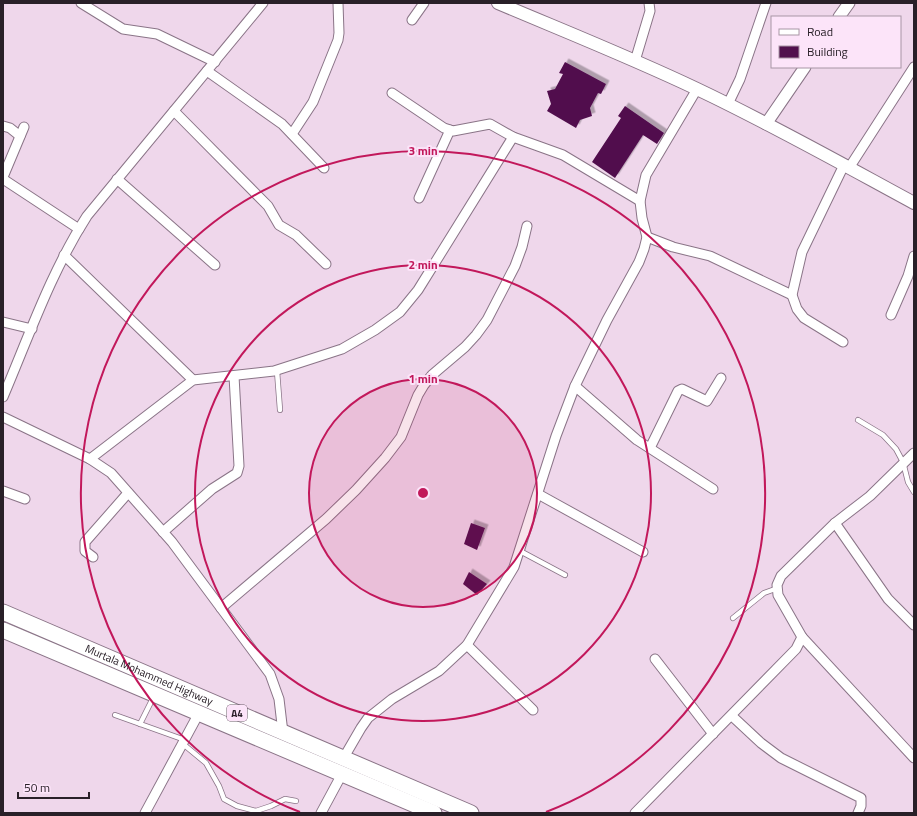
<svg xmlns="http://www.w3.org/2000/svg" width="917" height="816" font-family="'Titillium Web',sans-serif">
	<defs>
		<filter id="shadow"><feDropShadow dx="3.5" dy="-3.5" stdDeviation="0" flood-color="#0004"/></filter>
	</defs>
	<rect width="100%" height="100%" fill="#efd7eb"/>
	<g fill="#51114d" filter="url(#shadow)">
		<path d="M565 62 606 84 601 94 598 93 590 108 592 116 580 120 576 128 547 111 551 104 547 91 555 89 563 74 559 73Z"/>
		<path d="M625 106 664 133 657 144 643 135 615 178 592 162 621 118 618 116Z"/>
		<path d="M471 523 485 528 477 550 464 544Z"/>
		<path d="M469 572 487 584 477 595 463 584Z"/>
	</g>
	<g fill="none" stroke-linecap="round" stroke-linejoin="round">
		<defs>
			<g id="service">
				<path d="M277 371 280 410"/>
				<path d="M858 420 883 435 896 449 903 462 908 482 914 492"/>
				<path d="M520 551 565 575"/>
				<path d="M733 618 764 593 778 588"/>
				<path d="M115 715 185 740"/>
				<path d="M140 724 154 696"/>
				<path d="M183 744 206 763 219 786 224 799 237 806 256 811 271 806 285 799 296 801"/>
			</g>
			<g id="minor">
				<path d="M81 3 123 29 157 34 215 62"/>
				<path d="M412 20 424 3"/>
				<path d="M635 61 650 11 649 3"/>
				<path d="M207 71 282 124 324 168"/>
				<path d="M392 93 444 128 453 131 490 124 513 137 563 155 640 201"/>
				<path d="M728 104 740 79 766 3"/>
				<path d="M174 111 268 206 279 225 296 235 326 264"/>
				<path d="M3 126 10 128 20 136"/>
				<path d="M292 134 313 102 338 40 339 33 338 3"/>
				<path d="M849 168 914 67"/>
				<path d="M3 177 24 127"/>
				<path d="M3 179 79 229"/>
				<path d="M117 179 215 265"/>
				<path d="M419 198 450 130"/>
				<path d="M647 237 673 247 710 256 792 295"/>
				<path d="M64 255 193 380"/>
				<path d="M891 315 908 276 914 256"/>
				<path d="M3 322 32 329"/>
				<path d="M843 342 804 318 797 309 792 295 802 252 844 165"/>
				<path d="M575 386 637 440 713 489"/>
				<path d="M3 397C29 336 51 272 87 216L263 3"/>
				<path d="M3 417 90 459 111 473 172 542 270 674 279 699 283 733"/>
				<path d="M650 448 678 391 682 389 707 401 721 378"/>
				<path d="M90 459 193 380 274 371 342 349 375 330 400 312 418 290 513 137"/>
				<path d="M3 491 25 499"/>
				<path d="M538 494 643 552"/>
				<path d="M835 523 888 599 914 625"/>
				<path d="M163 532 212 489 237 473 239 466 234 376"/>
				<path d="M93 557 85 551V542L128 493"/>
				<path d="M221 608 326 519 356 490 385 458 401 437 418 395 424 385 432 375 465 347 476 335 487 320 515 266 522 247 527 226"/>
				<path d="M802 637 914 758"/>
				<path d="M467 645 533 710"/>
				<path d="M655 659 713 734"/>
				<path d="M732 716 761 743 781 758 861 798V806L858 813"/>
				<path d="M343 759 361 728 368 718 392 699 439 671 467 645 514 567 556 436 575 386 607 320 639 262 644 249 647 237 642 218 640 201 646 175 697 89"/>
				<path d="M145 813 199 713"/>
				<path d="M321 813 342 774"/>
				<path d="M635 813 796 649 802 637 778 595 777 585 781 576 835 523 870 496 914 453"/>
			</g>
			<g id="tertiary">
				<path d="M839 17 849 3"/>
				<path d="M766 124 805 67"/>
			</g>
			<path id="secondary" d="M498 3C564 31 632 58 697 89 771 124 842 164 914 203"/>
			<g id="trunk">
				<path id="s1" d="M3 612 471 813"/>
				<path d="M3 630 434 813"/>
			</g>
		</defs>
		<use href="#service" stroke="#8a7487" stroke-width="6"/>
		<use href="#minor" stroke="#8a7487" stroke-width="11"/>
		<use href="#tertiary" stroke="#8a7487" stroke-width="13"/>
		<use href="#secondary" stroke="#8a7487" stroke-width="14"/>
		<use href="#trunk" stroke="#8a7487" stroke-width="17"/>
		<use href="#service" stroke="#fff" stroke-width="4.5"/>
		<use href="#minor" stroke="#fff" stroke-width="9"/>
		<use href="#tertiary" stroke="#fff" stroke-width="11"/>
		<use href="#secondary" stroke="#fff" stroke-width="12"/>
		<use href="#trunk" stroke="#fff" stroke-width="15"/>
	</g>
	<circle cx="423" cy="493" r="114" fill="#c2185b" fill-opacity=".12"/>
	<g fill="none" stroke="#c2185b" stroke-width="2">
		<circle cx="423" cy="493" r="114"/>
		<circle cx="423" cy="493" r="228"/>
		<path d="M300 812A342 342 0 1 1 546 812"/>
	</g>
	<g text-anchor="middle" dominant-baseline="central" stroke-width="4" stroke-linejoin="round" paint-order="stroke">
		<rect fill="#fce4f9" stroke="#685b67" stroke-width="1" x="227" y="705" width="20" height="16" rx="3"/>
		<g font-size="10" font-weight="bold" fill="#292028">
			<text x="237" y="713">A4</text>
		</g>
		<g font-size="11" fill="#292028" stroke="#fce4f9">
			<text stroke="none"><textPath href="#s1" startOffset="159">Murtala Mohammed Highway</textPath></text>
		</g>
	</g>
	<circle cx="423" cy="493" r="6" fill="#c2185b" stroke="#fce4f9" stroke-width="2"/>
	<g font-size="12" text-anchor="middle" font-weight="bold" fill="#c2185b" stroke="#fce4f9" stroke-width="4" stroke-linejoin="round" paint-order="stroke">
		<text x="423" y="155">3 min</text>
		<text x="423" y="269">2 min</text>
		<text x="423" y="383">1 min</text>
	</g>
	<rect width="917" height="816" fill="none" stroke="#292028" stroke-width="8"/>
	<rect x="771" y="16" width="130" height="52" fill="#fce4f9" stroke="#a896a5"/>
	<rect x="779" y="29" width="20" height="6" fill="#ffffff" stroke="#a896a5"/>
	<text x="807" y="36" font-size="12" fill="#292028">Road</text>
	<rect x="779" y="46" width="20" height="12" fill="#51114d" stroke="#a896a5"/>
	<text x="807" y="56" font-size="12" fill="#292028">Building</text>
	<path d="M18 792v6h71v-6" fill="none" stroke="#292028" stroke-width="2"/>
	<text x="24" y="792" font-size="12" fill="#292028" stroke="#fce4f9" stroke-width="3" paint-order="stroke">50 m</text>
</svg>
